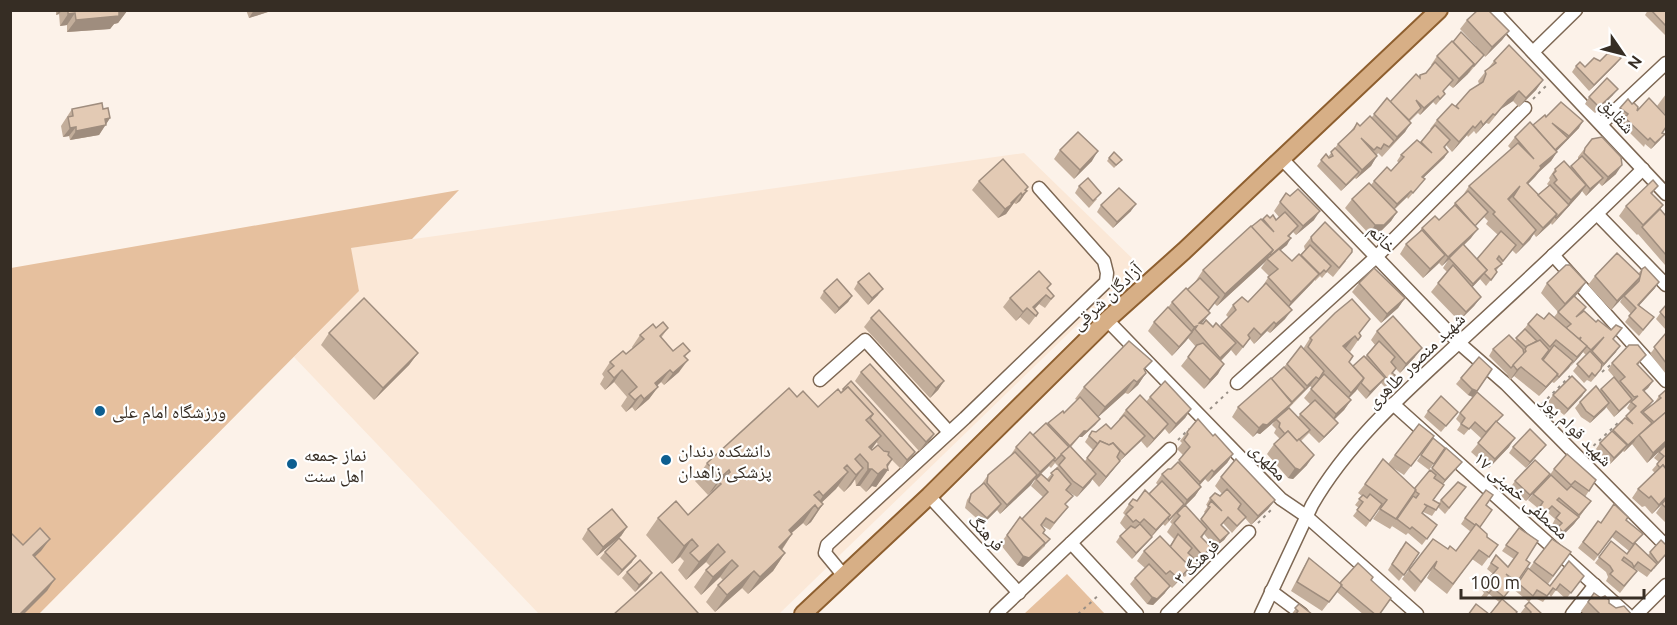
<svg xmlns="http://www.w3.org/2000/svg" width="1677" height="625" font-family="Ubuntu,'Noto Naskh Arabic',sans-serif">
	<rect width="100%" height="100%" fill="#fcf2e9"/>
	<path fill="#fbe8d7" d="M1024 153 1139 265 779 614H539L294 357 359 291 350 248Z"/>
	<g fill="#e6c09e">
		<path d="M459 190 412 239 351 248 359 291 39 614H11V268Z"/>
		<path d="M1067 574 1105 614H1024Z"/>
	</g>
	<g fill="none" stroke-linecap="round" stroke-linejoin="round">
		<defs>
			<g id="minor">
				<path d="M1493 10 1666 194"/>
				<path d="M1533 52 1576 10"/>
				<path d="M1601 124 1666 63"/>
				<path d="M1281 158 1459 343 1506 384 1666 546"/>
				<path d="M1597 214 1666 285"/>
				<path d="M1553 255 1666 381"/>
				<path d="M1107 320 1281 499 1306 516 1417 614"/>
				<path d="M820 380 865 340 949 432"/>
				<path d="M1237 383 1376 257 1525 108"/>
				<path d="M1393 404 1627 614"/>
				<path d="M929 496 1019 593"/>
				<path d="M1071 543 1137 614"/>
				<path d="M844 576 825 553 827 545 965 418 1106 282 1107 273 1104 261 1039 188"/>
				<path d="M1271 591 1302 614"/>
				<path d="M996 614 1170 449"/>
				<path d="M1167 614 1249 532"/>
				<path d="M1261 614 1312 505C1350 439 1410 388 1465 337 1525 282 1585 226 1643 169"/>
				<path d="M1572 614 1595 585"/>
				<path d="M1637 614 1666 585"/>
			</g>
			<path id="major" d="M803 614 929 496 1107 320 1184 251 1439 10"/>
		</defs>
		<use href="#minor" stroke="#7d6753" stroke-width="15"/>
		<use href="#major" stroke="#8e5f2f" stroke-width="20"/>
		<g stroke="#988f86" stroke-width="2" stroke-dasharray="3 4.5" stroke-linecap="butt">
			<path d="M1533 99 1548 84"/>
			<path d="M1602 372 1614 362"/>
			<path d="M1542 404 1570 376"/>
			<path d="M1210 409 1228 392"/>
			<path d="M1178 440 1189 429"/>
			<path d="M1588 451 1619 422"/>
			<path d="M1258 523 1273 508"/>
			<path d="M1078 614 1100 594"/>
		</g>
		<use href="#minor" stroke="#fff" stroke-width="12"/>
		<use href="#major" stroke="#d7af86" stroke-width="16"/>
	</g>
	<g fill="#c3ae9b" fill-rule="evenodd">
		<path d="M56 10H127V11L118 23 114 24 110 29 67 32V25L60 26 59 14 56 15Z"/>
		<path d="M246 10H274L249 18Z"/>
		<path d="M1648 10H1666V36L1645 15Z"/>
		<path d="M1467 20 1509 31 1502 40 1485 57 1484 55 1469 73V72L1453 88 1449 85 1443 92 1445 94 1436 105 1433 102 1420 115 1418 113 1410 121 1405 132 1382 157 1378 153 1371 166 1356 179 1355 178 1341 191 1317 166 1326 154 1328 157 1338 144 1350 132 1357 123 1360 126 1372 117 1387 98 1390 102 1420 75 1426 73 1432 66 1431 65 1437 56 1476 46 1460 29Z"/>
		<path d="M1494 61 1543 80 1536 90 1519 107 1513 101 1501 109 1489 124 1486 123 1476 134 1474 131 1468 137 1467 135 1452 152 1446 145 1445 147 1448 152 1444 158 1423 178 1420 185 1408 199 1407 197 1395 209 1397 212 1391 221 1378 234H1369L1345 208 1352 199 1371 185 1374 181 1391 171 1399 163 1397 161 1401 155 1421 143 1431 130 1430 129 1437 120 1455 107 1479 84 1478 81Z"/>
		<path d="M1616 64 1589 91 1572 72 1576 66 1585 67Z"/>
		<path d="M1666 94V115L1657 106Z"/>
		<path d="M1613 95 1595 113 1585 104 1589 97Z"/>
		<path d="M1620 108 1637 111 1662 133 1660 140 1651 149 1645 144 1644 147 1621 124 1623 120 1616 114Z"/>
		<path d="M72 109H103L110 118 99 135 70 140 69 136 63 137 61 126Z"/>
		<path d="M1546 117 1579 128 1556 151 1557 152 1551 161 1539 172 1528 184 1538 195 1549 186 1547 184 1550 180 1549 178 1555 169 1570 167 1578 160V157L1585 148 1616 174 1602 186 1599 183 1586 196 1582 191 1552 225 1551 223 1536 237 1534 234 1516 254 1512 250 1496 271 1497 272 1486 286 1480 279 1472 287 1481 297 1474 306 1459 321 1431 292 1447 272 1443 268 1448 260 1442 266 1439 263 1423 278 1400 254 1406 244 1416 236 1422 228 1439 220 1451 209 1455 203 1463 195 1469 186 1511 149 1508 146 1515 137ZM1484 217 1488 221 1486 224 1498 235 1477 259 1464 245 1471 238 1475 226Z"/>
		<path d="M1060 150 1092 161 1074 179 1054 159Z"/>
		<path d="M1109 158 1122 160 1114 168 1107 161Z"/>
		<path d="M979 181 1028 187 1026 190 1027 191 1020 201 1016 204 1014 203 1006 214 998 218 972 190Z"/>
		<path d="M1079 186 1097 199 1089 208 1075 193Z"/>
		<path d="M1658 186 1652 194 1663 205 1660 210 1666 216V264L1665 265 1638 234 1637 235 1619 216 1626 206Z"/>
		<path d="M1286 193 1314 220 1296 235 1293 232 1289 237 1287 245 1280 250 1292 261 1300 255 1305 250 1304 246 1311 237 1346 261 1333 277 1327 272 1322 278 1320 276 1315 281V280L1289 307 1285 319 1270 333 1267 331 1254 344 1250 339 1236 356 1231 350 1221 361 1218 374 1204 389 1181 366 1196 347 1188 338 1191 335 1172 356 1148 331 1154 322 1167 309 1172 302 1195 282 1203 270 1267 215 1270 218 1276 220 1279 217 1274 211ZM1266 261 1261 268 1269 276 1262 287 1248 302 1233 305 1226 315 1229 318 1220 327H1213L1201 324 1203 322 1208 311 1214 303 1217 306Z"/>
		<path d="M1101 205 1131 211 1113 228 1097 212Z"/>
		<path d="M1642 269 1655 288 1639 305 1654 317 1639 336 1625 322 1631 314 1620 302 1623 297 1611 310 1588 285 1595 276 1638 274Z"/>
		<path d="M858 282 878 295 868 305 854 289Z"/>
		<path d="M1359 283 1405 298 1398 308 1381 323 1352 292Z"/>
		<path d="M1547 283 1580 291 1575 296 1586 307 1582 312 1613 339 1616 352 1601 368 1597 375 1591 382 1587 380 1584 383 1573 371 1586 355 1583 352 1554 383 1552 382 1539 396 1514 376 1510 380 1507 374 1489 356 1493 349 1515 341 1528 324 1544 319 1554 317 1558 312 1541 293Z"/>
		<path d="M1048 289 1054 296 1045 308 1039 304 1035 309 1038 313 1029 325 1020 317 1016 321 1003 307 1010 298Z"/>
		<path d="M824 291 852 296 848 302 835 314 820 298Z"/>
		<path d="M1666 305V330L1656 319Z"/>
		<path d="M871 318 944 381 938 390 930 398 864 327Z"/>
		<path d="M656 328H668L661 338 673 351H690L685 357 679 372 664 385 661 382 657 386 658 387 649 399 635 411 632 407 626 412 621 406 627 397 614 382 605 390 600 384 604 377 602 374 610 362 626 354 633 349 632 347 640 335Z"/>
		<path d="M1377 331 1415 357 1400 373 1396 369 1393 373 1391 382 1385 387 1381 383 1366 399 1357 389 1349 398 1351 400 1344 410 1334 419 1338 423 1333 429 1319 443 1309 433 1301 441 1307 465 1293 479 1288 478 1267 454 1274 444 1280 439 1274 433 1276 429 1272 425 1275 421 1260 434 1257 433 1253 437 1232 417 1238 407 1284 367 1301 346 1303 349 1310 338 1359 334 1361 336 1350 352 1346 348 1349 362 1353 366 1365 357 1375 345 1371 340ZM1310 386 1312 388 1304 398 1310 404 1298 417 1287 410Z"/>
		<path d="M329 333 418 353 409 365 374 400 321 345Z"/>
		<path d="M1666 333V374L1650 354Z"/>
		<path d="M1646 355 1638 365 1653 381 1648 388 1644 391 1653 401 1649 407 1655 402 1659 396 1666 391V523L1656 513 1662 504 1652 514 1645 506 1642 507 1632 498 1638 489 1655 473 1652 470 1659 462 1654 458 1659 452 1664 447 1647 463 1632 444 1634 442 1624 452 1623 451 1610 464 1596 449 1600 443 1631 412 1627 408 1630 403H1629L1614 417 1606 407 1590 423 1581 417 1575 408 1580 402 1601 389 1619 383 1608 370 1612 363Z"/>
		<path d="M1492 369 1473 397 1468 395 1456 384 1461 378Z"/>
		<path d="M1145 371 1146 373 1138 385 1128 394 1125 393 1098 417 1100 419 1095 425 1082 437H1079L1071 447 1085 461 1093 450 1085 442 1092 431 1096 432 1111 429 1120 420 1119 419 1126 410 1146 402 1150 397 1191 409 1185 418 1169 434 1165 429 1147 448 1141 441 1120 461 1099 487 1092 479 1077 497 1067 491 1066 505 1068 507 1063 513 1050 530 1041 525 1045 546 1023 567 1017 565 1000 544 1020 517 1022 519 1043 497 1031 486 1036 479 1000 514 997 510 983 524 965 508 967 500 971 494 981 485 988 475 1010 456 1016 447 1033 435 1048 423 1064 413 1077 400 1075 399 1084 387ZM1055 463 1058 466 1047 479H1036L1049 466 1051 468Z"/>
		<path d="M861 372 928 443 919 451 855 381Z"/>
		<path d="M843 389 915 452 909 461 901 469 892 460 876 487 872 486 866 492 860 486H856L855 479 851 485 844 492 838 486 821 503 823 504 811 522 806 526 803 523 791 533 792 534 782 550 785 553 773 571 748 594 742 588 715 612 706 602 718 585 723 580 720 577 701 595 694 587 706 570 710 566 706 562 686 580 678 570 684 561 680 557 672 564 646 535 658 518 688 515 711 494 712 491 708 495 695 481 707 463 797 397 818 407 841 392ZM876 442 885 451 871 449Z"/>
		<path d="M1586 390 1582 396 1564 415 1548 402 1553 395Z"/>
		<path d="M1428 411 1458 412 1441 432 1424 417Z"/>
		<path d="M1460 413 1497 422 1509 447 1489 468 1471 452 1482 439 1470 428 1464 435 1457 430 1461 424 1456 419Z"/>
		<path d="M1187 432 1213 436 1233 454 1227 463 1208 482 1205 479 1200 485 1201 487 1195 496 1185 506 1200 521 1205 513 1204 512 1208 506 1206 505 1210 498 1220 496 1222 494 1215 486 1221 477 1275 500 1268 509 1251 525 1245 518 1232 533 1223 523 1221 525 1229 533 1224 540 1215 547 1204 534 1202 538 1211 547 1205 557 1197 565 1196 564 1185 577 1183 576 1172 588 1164 580 1165 593 1153 605 1147 604 1130 584 1135 578 1145 568 1137 561 1144 551 1170 546 1174 539 1167 532 1172 524 1170 522 1174 516 1165 526 1163 524 1132 559 1116 542 1120 536 1126 530 1120 523 1125 515 1123 513 1129 504 1137 501 1149 494 1158 485 1156 483 1162 474 1171 469 1177 464 1183 455 1177 449 1182 443 1180 441Z"/>
		<path d="M1434 436 1404 475 1390 466 1414 488 1431 470 1446 448 1457 468 1443 484 1433 500 1439 503 1441 500 1461 494 1445 514 1438 507 1432 516 1423 512V513L1437 525 1422 545 1408 533 1406 535 1392 526 1411 498 1390 529 1373 519 1380 509 1379 508 1366 527 1353 516 1359 508 1355 505 1362 496 1358 493 1365 484 1388 464 1395 455Z"/>
		<path d="M1433 438 1445 448 1429 470 1417 461Z"/>
		<path d="M1546 445 1541 451 1526 468 1509 453 1513 447Z"/>
		<path d="M1554 469 1596 480 1585 497 1591 501 1574 524 1559 539 1553 533 1557 529 1552 525 1555 519 1547 512 1540 520 1534 515 1539 509 1528 500 1533 494 1547 479Z"/>
		<path d="M1550 474 1546 480 1526 501 1510 488 1515 481Z"/>
		<path d="M1486 505 1480 527 1487 537 1498 545 1482 566 1472 559 1447 594 1427 578 1431 570 1415 592 1402 579 1409 570 1448 549 1456 551 1471 532 1461 524 1465 518Z"/>
		<path d="M1626 520 1638 540 1635 543 1648 555 1661 540 1666 555 1654 569V568L1647 577 1634 568 1637 571 1620 593 1606 581 1608 577 1606 572 1595 563 1611 541 1627 554 1630 549 1629 551 1612 537 1594 561 1578 548 1598 521 1601 523Z"/>
		<path d="M627 527 621 536 597 556 582 539 588 529Z"/>
		<path d="M1519 528 1526 560 1530 563 1512 588H1511L1502 599 1517 615H1490L1499 602 1489 594 1485 599 1481 597 1484 593 1481 589 1493 574 1487 569 1496 555 1508 567 1514 559 1502 551Z"/>
		<path d="M1401 548 1419 553 1399 581 1388 570Z"/>
		<path d="M605 552 632 562 618 576 600 558Z"/>
		<path d="M1309 558 1340 583 1371 580 1379 615H1364L1337 592 1322 611 1291 591 1303 568Z"/>
		<path d="M1565 561 1548 584 1550 586 1584 576 1566 599 1556 590 1551 597 1549 594 1543 602 1533 597 1529 602 1543 615H1519L1529 602 1513 589 1528 568 1529 569 1534 562Z"/>
		<path d="M627 572 648 579 635 592 622 578Z"/>
		<path d="M1594 593 1616 608 1632 615H1585L1581 611Z"/>
		<path d="M1299 604 1313 615H1291Z"/>
	</g>
	<g fill="#9f8d7e">
		<path d="M59 10H62L59 14 56 15Z"/>
		<path d="M119 10 127 11 118 23 114 24 110 29 67 32 76 20Z"/>
		<path d="M254 10H274L249 18Z"/>
		<path d="M75 13 67 25 60 26 68 14Z"/>
		<path d="M1509 31 1502 40 1485 57 1492 47Z"/>
		<path d="M1621 58 1616 64 1589 91 1594 85Z"/>
		<path d="M1474 64 1468 74 1453 88 1459 79Z"/>
		<path d="M1543 80 1536 90 1519 107 1526 98Z"/>
		<path d="M1618 89 1613 95 1595 113 1599 107Z"/>
		<path d="M1519 91 1513 101 1501 109 1489 124 1508 100Z"/>
		<path d="M1438 96 1433 102 1420 115 1424 108Z"/>
		<path d="M1493 114 1486 123 1476 134 1483 125Z"/>
		<path d="M110 118 99 135 70 140 76 131 105 119Z"/>
		<path d="M1583 121 1579 128 1549 159 1553 152Z"/>
		<path d="M1411 123 1405 132 1390 147 1397 137Z"/>
		<path d="M1473 126 1467 135 1452 152 1459 142Z"/>
		<path d="M76 127 69 136 63 137 70 128Z"/>
		<path d="M1665 134 1660 140 1651 149 1655 143Z"/>
		<path d="M1098 151 1092 161 1074 179 1080 170Z"/>
		<path d="M1448 152 1444 158 1418 183 1422 177Z"/>
		<path d="M1557 152 1551 161 1539 172 1535 177 1520 192 1540 166Z"/>
		<path d="M1377 156 1371 166 1356 179 1362 170Z"/>
		<path d="M1622 165 1616 174 1602 186 1608 177Z"/>
		<path d="M1359 172 1354 178 1341 191 1346 185Z"/>
		<path d="M1603 178 1598 184 1586 196 1590 189Z"/>
		<path d="M1586 185 1580 194 1552 225 1571 200Z"/>
		<path d="M1520 186 1513 196 1501 208 1508 199Z"/>
		<path d="M1027 191 1020 201 1016 204 1022 195Z"/>
		<path d="M1411 191 1407 197 1392 211 1397 204Z"/>
		<path d="M1021 193 1006 214 998 218 1005 209Z"/>
		<path d="M1136 204 1131 211 1113 228 1117 222Z"/>
		<path d="M1320 211 1314 220 1296 235 1303 226Z"/>
		<path d="M1397 212 1391 221 1378 234H1369L1375 225Z"/>
		<path d="M1557 214 1550 224 1536 237 1543 228Z"/>
		<path d="M1478 229 1471 238 1442 266 1448 257Z"/>
		<path d="M1536 230 1530 240 1516 254 1523 245Z"/>
		<path d="M1291 238 1287 245 1269 260 1271 255Z"/>
		<path d="M1273 250 1265 262 1217 306 1225 294Z"/>
		<path d="M1445 255 1438 264 1423 278 1430 269Z"/>
		<path d="M1487 270 1480 279 1467 293 1473 284Z"/>
		<path d="M1319 274 1312 283 1285 311 1291 302Z"/>
		<path d="M1641 276 1634 286 1611 310 1617 301Z"/>
		<path d="M1586 282 1580 291 1559 313 1565 304Z"/>
		<path d="M1659 282 1655 288 1636 309 1638 305Z"/>
		<path d="M883 289 878 295 868 305 872 298Z"/>
		<path d="M1046 295 1039 304 1031 312 1033 307Z"/>
		<path d="M852 296 848 302 835 314 839 308Z"/>
		<path d="M1481 297 1474 306 1459 321 1466 312Z"/>
		<path d="M1405 298 1398 308 1381 323 1387 314Z"/>
		<path d="M1027 308 1020 317 1016 321 1023 312Z"/>
		<path d="M1292 310 1285 319 1270 333 1276 324Z"/>
		<path d="M1210 313 1203 322 1195 330V329L1186 341 1172 356 1194 327Z"/>
		<path d="M1274 322 1267 331 1254 344 1261 335Z"/>
		<path d="M1355 336 1346 348 1343 346Z"/>
		<path d="M1236 343 1229 352 1214 367 1220 358Z"/>
		<path d="M1587 346 1580 356 1570 367 1577 357Z"/>
		<path d="M1620 346 1616 352 1600 370 1604 364Z"/>
		<path d="M1422 348 1415 357 1400 373 1406 364Z"/>
		<path d="M418 353 409 365 374 400 383 388Z"/>
		<path d="M688 360 679 372 664 385 673 373Z"/>
		<path d="M1573 361 1569 368 1554 383 1559 377Z"/>
		<path d="M1224 364 1218 374 1204 389 1210 380Z"/>
		<path d="M1521 367 1514 376 1510 380 1517 370Z"/>
		<path d="M622 370 614 382 605 390 614 378Z"/>
		<path d="M670 370 661 382 646 395 655 383Z"/>
		<path d="M1146 373 1138 385 1128 394 1137 382Z"/>
		<path d="M1558 374 1551 383 1539 396 1546 387Z"/>
		<path d="M1316 377 1310 386 1289 406 1286 412 1260 434 1257 433 1253 437 1259 428 1305 389Z"/>
		<path d="M1364 378 1356 391 1342 405 1351 393Z"/>
		<path d="M1385 378 1380 384 1366 399 1370 392Z"/>
		<path d="M1134 380 1125 393 1096 419 1105 407Z"/>
		<path d="M944 381 938 390 930 398 936 388Z"/>
		<path d="M1653 381 1648 388 1639 396 1643 390Z"/>
		<path d="M658 387 649 399 635 411 644 399Z"/>
		<path d="M1472 389 1477 391 1473 397 1468 395Z"/>
		<path d="M1586 390 1582 396 1564 415 1568 409Z"/>
		<path d="M641 395 632 407 626 412 635 400Z"/>
		<path d="M1632 399 1627 405 1614 417 1619 411Z"/>
		<path d="M1351 400 1344 410 1330 424 1336 414Z"/>
		<path d="M1609 403 1605 409 1590 423 1594 417Z"/>
		<path d="M1191 409 1185 418 1169 434 1176 424Z"/>
		<path d="M1100 419 1095 425 1082 437H1079L1066 453 1084 431Z"/>
		<path d="M1338 423 1333 429 1319 443 1324 437Z"/>
		<path d="M1168 424 1161 433 1147 448 1154 439Z"/>
		<path d="M934 434 928 443 919 451 926 442Z"/>
		<path d="M1638 435 1634 442 1624 452 1628 445Z"/>
		<path d="M881 436 869 453V447Z"/>
		<path d="M1145 436 1140 442 1120 461 1125 455Z"/>
		<path d="M1515 438 1509 447 1489 468 1495 459Z"/>
		<path d="M1666 441 1665 446 1647 463 1653 453Z"/>
		<path d="M1546 445 1541 451 1526 468 1530 462Z"/>
		<path d="M1627 445 1622 452 1610 464 1614 458Z"/>
		<path d="M915 452 909 461 901 469 907 460Z"/>
		<path d="M1233 454 1227 463 1208 482 1214 472Z"/>
		<path d="M1314 455 1307 465 1293 479 1288 478 1295 468Z"/>
		<path d="M1055 458 1048 467 1033 481 1040 472Z"/>
		<path d="M892 459 886 469 888 470 876 487 872 486 866 492 878 474Z"/>
		<path d="M1120 461 1113 470 1099 487 1106 477Z"/>
		<path d="M1462 462 1457 468 1441 486 1445 480Z"/>
		<path d="M863 468 851 485 844 492 856 475Z"/>
		<path d="M868 469H872L860 486H856Z"/>
		<path d="M729 470 720 483 719 482 712 491 708 495 720 478Z"/>
		<path d="M1212 470 1205 479 1194 491 1200 482Z"/>
		<path d="M848 472 836 489 817 507 816 506 823 496Z"/>
		<path d="M1096 474 1090 483 1077 497 1083 488Z"/>
		<path d="M1550 474 1546 480 1526 501 1530 495Z"/>
		<path d="M1037 475 1031 485 1000 514 1007 505Z"/>
		<path d="M1201 487 1195 496 1181 510 1187 500Z"/>
		<path d="M1666 497V500L1652 514 1659 505Z"/>
		<path d="M1275 500 1268 509 1251 525 1258 516Z"/>
		<path d="M1591 501 1574 524 1559 539 1563 532 1577 519Z"/>
		<path d="M823 504 811 522 806 526 818 509Z"/>
		<path d="M1001 504 997 510 983 524 987 518Z"/>
		<path d="M815 505 803 523 776 547 789 530Z"/>
		<path d="M1170 515 1163 524 1149 539 1156 530Z"/>
		<path d="M627 527 621 536 597 556 603 547Z"/>
		<path d="M1229 533 1224 540 1215 547 1220 541Z"/>
		<path d="M792 534 780 552 779 547Z"/>
		<path d="M1152 537 1147 543 1132 559 1136 553Z"/>
		<path d="M50 539 41 551 24 567 33 555Z"/>
		<path d="M692 539 680 557 672 564 684 546Z"/>
		<path d="M1045 543 1038 552 1023 567 1017 565 1023 556Z"/>
		<path d="M718 544 706 562 686 580 699 562Z"/>
		<path d="M1211 547 1205 557 1197 565 1203 556Z"/>
		<path d="M785 553 773 571 748 594 760 577Z"/>
		<path d="M636 556 632 562 618 576 622 570Z"/>
		<path d="M732 560 720 577 701 595 713 577Z"/>
		<path d="M1190 567 1183 576 1172 588 1179 579Z"/>
		<path d="M754 571 742 588 715 612 727 595Z"/>
		<path d="M652 573 648 579 635 592 639 585Z"/>
		<path d="M55 579 47 591 23 615H19Z"/>
		<path d="M1170 586 1165 593 1153 605 1147 604 1152 597Z"/>
	</g>
	<g fill="#e3cab4" stroke="#9f8d7e" stroke-width="1.5">
		<path d="M68 10H127V11L119 12V16L76 20 75 13 68 14Z"/>
		<path d="M1478 10H1488L1509 31 1492 47 1467 20Z"/>
		<path d="M1651 10H1666V26Z"/>
		<path d="M1461 32 1484 55 1474 66H1473L1474 64 1453 42Z"/>
		<path d="M1452 41 1474 64 1459 79 1437 56Z"/>
		<path d="M1509 45 1543 80 1526 98 1519 91 1508 100 1495 115 1493 114 1483 125 1481 121 1475 128 1473 126 1459 142 1437 120 1452 104 1459 109 1456 106 1470 90 1483 82 1486 74 1485 71 1496 63 1494 61Z"/>
		<path d="M1613 50 1621 58 1594 85 1576 66 1580 62 1585 67 1594 58 1600 61 1608 53 1609 54Z"/>
		<path d="M1435 62 1453 80 1443 91 1445 94 1440 99 1438 96 1424 108 1416 100 1421 108 1409 120 1390 102 1416 74 1420 78V75L1426 73Z"/>
		<path d="M1607 78 1618 89 1599 107 1589 97Z"/>
		<path d="M1387 98 1411 123 1397 137 1374 114Z"/>
		<path d="M1649 98 1666 116V127L1662 133 1665 134 1655 143 1650 138 1648 140 1625 118 1628 114 1620 108 1628 99 1632 104 1634 103 1638 107 1637 111Z"/>
		<path d="M1561 102 1583 121 1569 136 1552 123 1568 138 1555 150 1533 125 1545 115 1546 117Z"/>
		<path d="M102 103 103 109 108 108 110 118 105 119 106 125 76 131V127L70 128 68 117 73 116 72 109Z"/>
		<path d="M1370 116 1394 141 1389 147 1384 144 1381 149 1377 147 1374 150 1361 138 1377 156 1362 170 1338 144 1354 129 1357 123 1360 126Z"/>
		<path d="M1530 122 1557 152 1540 166 1541 168 1527 183 1557 214 1543 228 1513 197 1520 186 1508 199 1536 230 1523 245 1493 214 1495 212 1469 186 1518 143 1534 159 1515 137Z"/>
		<path d="M1435 125 1450 140 1444 147 1448 152 1422 177 1425 179 1413 193 1411 191 1397 204 1374 181 1387 167 1391 171 1404 157 1401 155 1417 140 1432 153 1421 142Z"/>
		<path d="M1078 132 1098 151 1080 170 1060 150Z"/>
		<path d="M1602 137 1621 157 1622 165 1608 177 1584 153 1585 148 1592 139Z"/>
		<path d="M1335 148 1359 172 1346 185 1321 160 1326 154 1329 158 1333 156 1331 152Z"/>
		<path d="M1114 152 1122 160 1116 165 1109 158Z"/>
		<path d="M1582 156 1603 178 1590 189 1571 166Z"/>
		<path d="M1003 159 1028 187 1025 190 1027 191 1022 195 1021 193 1011 203 1012 204 1005 209 979 181Z"/>
		<path d="M1564 161 1586 185 1571 200 1554 183 1557 180 1553 174 1556 171 1555 169Z"/>
		<path d="M1088 178 1101 193 1093 201 1079 186Z"/>
		<path d="M1653 180 1658 186 1651 193 1663 205 1643 225 1626 206Z"/>
		<path d="M1369 183 1397 212 1384 225H1375L1352 199Z"/>
		<path d="M1550 185 1569 205 1556 218 1555 217 1557 214 1538 195Z"/>
		<path d="M1119 188 1136 204 1117 222 1101 205Z"/>
		<path d="M1298 189 1320 211 1303 226 1280 202 1286 193 1290 196Z"/>
		<path d="M1468 191 1488 212 1475 226 1455 203Z"/>
		<path d="M1455 205 1478 229 1448 257 1422 228 1435 216 1439 220Z"/>
		<path d="M1660 209 1666 216V255L1642 227Z"/>
		<path d="M1285 212 1298 226 1288 236 1291 238 1271 255 1270 254 1273 250 1251 227 1261 219 1274 232 1263 219 1267 215 1270 218 1273 215 1276 220Z"/>
		<path d="M1325 222 1352 249V252L1339 268 1312 241 1311 237Z"/>
		<path d="M1251 226 1273 250 1225 294 1203 270Z"/>
		<path d="M1422 230 1445 255 1430 269 1406 244Z"/>
		<path d="M1501 231 1516 245 1503 261 1499 256 1497 259 1502 264 1495 269 1497 272 1491 280 1484 273 1487 270 1477 259Z"/>
		<path d="M1463 244 1487 270 1473 284 1449 258Z"/>
		<path d="M1310 245 1331 266 1326 272 1324 270 1320 274 1301 255Z"/>
		<path d="M1279 249 1292 261 1299 254 1319 274 1291 302 1268 277 1278 269 1267 259Z"/>
		<path d="M1617 253 1641 276 1617 301 1595 276Z"/>
		<path d="M1453 265 1481 297 1466 312 1438 283Z"/>
		<path d="M1566 265H1570L1586 282 1565 304 1547 283Z"/>
		<path d="M1645 267 1659 282 1638 305 1654 317 1643 330 1629 316 1636 308 1624 296 1639 281 1642 269Z"/>
		<path d="M1374 268 1405 298 1387 314 1359 283Z"/>
		<path d="M1039 271 1051 284 1047 288 1054 296 1051 299 1046 295 1033 307 1038 313 1036 316 1027 308 1023 312 1010 298Z"/>
		<path d="M869 273 883 289 872 298 858 282Z"/>
		<path d="M1200 278 1219 297 1208 311 1187 290Z"/>
		<path d="M837 279 852 296 839 308 824 291Z"/>
		<path d="M1266 283 1292 310 1276 324 1274 322 1261 335 1254 328 1248 335 1250 338 1243 347 1221 325 1236 310 1233 305 1242 297 1248 302Z"/>
		<path d="M1186 288 1210 313 1199 323 1203 324 1206 320 1213 327 1216 323 1236 343 1220 358 1195 329 1197 326 1194 327 1172 302Z"/>
		<path d="M1574 296 1586 307 1576 317 1584 311 1596 322 1598 320 1611 330 1616 325 1622 328 1613 339 1620 346 1604 364 1592 351 1604 337 1591 350 1580 340 1581 337 1579 339 1566 328 1571 324 1558 312Z"/>
		<path d="M364 298 418 353 383 388 329 333Z"/>
		<path d="M1352 299 1370 319 1359 333 1361 336 1358 340 1355 336 1343 346 1353 356 1349 362 1364 378 1351 393 1308 347 1312 340 1310 338 1335 313Z"/>
		<path d="M1666 305V319L1660 312Z"/>
		<path d="M1168 307 1192 332 1179 347 1154 322Z"/>
		<path d="M879 310 944 381 936 388 871 318Z"/>
		<path d="M1549 313 1587 346 1577 357 1556 340 1550 347 1528 324 1537 314 1544 319Z"/>
		<path d="M1393 316 1422 348 1406 364 1377 331Z"/>
		<path d="M663 322 668 328 660 336 673 351 683 343 690 351 684 356 688 360 673 373 670 370 655 383 658 387 644 399 641 395 635 400 629 394 637 387 622 370 614 378 608 371 614 366 610 362 623 351 626 354 644 339 640 335 653 324 656 328Z"/>
		<path d="M1525 329 1537 341 1526 347 1516 338Z"/>
		<path d="M1666 333V363L1654 347Z"/>
		<path d="M1509 335 1523 349 1524 354 1511 368 1493 349Z"/>
		<path d="M1540 340 1549 350 1542 359 1558 374 1546 387 1521 367 1517 370 1513 365 1526 351 1525 349 1527 346Z"/>
		<path d="M1129 341 1152 361 1144 369 1146 373 1137 382 1134 380 1105 407 1084 387Z"/>
		<path d="M1379 341 1395 357 1391 362 1396 368 1392 373 1395 375 1389 381 1367 355Z"/>
		<path d="M1203 343 1224 364 1210 380 1188 357 1197 345Z"/>
		<path d="M1554 345 1573 361 1559 377 1557 375 1558 374 1543 360Z"/>
		<path d="M1629 345H1638L1646 355 1637 364 1653 381 1643 390 1653 401 1641 412 1652 423 1628 445 1613 430 1625 418 1633 424 1626 416 1636 406 1631 402 1638 396 1634 397 1620 381 1625 377 1612 363Z"/>
		<path d="M1301 346 1324 371 1319 379 1316 377 1307 386 1287 364Z"/>
		<path d="M1590 351 1602 364 1601 369 1595 376 1592 373 1589 377 1577 364Z"/>
		<path d="M1364 356 1385 378 1370 392 1361 383 1364 378 1353 366Z"/>
		<path d="M1479 357 1492 369 1477 391 1472 389 1461 378Z"/>
		<path d="M870 364 934 434 926 442 861 372Z"/>
		<path d="M1284 367 1305 389 1292 402 1271 379Z"/>
		<path d="M1324 374 1351 400 1336 414 1311 389Z"/>
		<path d="M1572 376 1586 390 1568 409 1553 395Z"/>
		<path d="M1614 377 1632 399 1619 411 1601 389Z"/>
		<path d="M1271 378 1292 403 1267 425 1263 424 1259 428 1238 407Z"/>
		<path d="M851 381 915 452 907 460 870 418 873 414 848 387 844 390 843 389Z"/>
		<path d="M1165 381 1191 409 1176 424 1150 397Z"/>
		<path d="M1596 386 1609 403 1594 417 1586 411 1580 402Z"/>
		<path d="M848 387 873 414 866 420 881 436 869 447 872 450 878 445 884 451 889 452 888 455 892 459 887 465 888 470 884 469 878 474 872 469H868V463L860 454 855 459 863 468 856 475 847 465 844 468 848 472 823 496 819 491 814 495 823 504 818 509 815 505 789 530 792 534 779 547 785 553 760 577 754 571 727 595 718 585 738 566 732 560 713 577 706 570 725 552 718 544 699 562 690 553 698 546 692 539 684 546 658 518 676 501 688 515 721 484 719 482 730 472 729 470 720 478 707 463 789 388 797 397 803 391 818 407 838 389 841 393Z"/>
		<path d="M1666 390V412L1654 422 1643 412 1661 398 1659 396Z"/>
		<path d="M1477 392 1503 415 1486 432 1475 422 1469 429 1461 424 1465 418 1460 413Z"/>
		<path d="M1140 395 1168 424 1154 439 1126 410Z"/>
		<path d="M1441 396 1458 412 1446 426 1428 411Z"/>
		<path d="M1080 397 1100 419 1087 431H1084L1070 446 1048 423 1063 411 1064 413Z"/>
		<path d="M1315 400 1338 423 1324 437 1300 414Z"/>
		<path d="M1289 408 1310 430 1297 441 1288 431 1285 434 1279 427 1280 423 1276 419Z"/>
		<path d="M1666 412V441L1653 453 1639 435Z"/>
		<path d="M1124 415 1145 436 1125 455 1113 443 1109 445 1100 441 1098 444 1089 436 1092 431 1096 432 1106 424 1111 429Z"/>
		<path d="M1198 419 1213 436 1215 434 1233 454 1214 472 1212 470 1200 482 1179 460 1190 447 1184 440 1188 434 1187 432Z"/>
		<path d="M1496 421 1515 438 1495 459 1478 443Z"/>
		<path d="M1046 423 1069 447 1055 461 1053 460 1055 458 1033 435Z"/>
		<path d="M1419 424 1434 436 1411 466 1395 455Z"/>
		<path d="M1530 429 1546 445 1530 462 1513 447Z"/>
		<path d="M1288 431 1297 441 1299 439 1314 455 1300 470 1295 468 1274 444Z"/>
		<path d="M1612 431 1627 445 1614 458 1600 443Z"/>
		<path d="M1030 432 1055 458 1040 472 1016 447Z"/>
		<path d="M1433 438 1445 448 1434 464 1421 455Z"/>
		<path d="M1100 441 1109 445 1113 443 1120 451 1117 457 1120 461 1106 477 1087 458Z"/>
		<path d="M1666 445V469L1663 465 1660 468 1657 464 1664 456 1659 452Z"/>
		<path d="M1070 446 1096 474 1083 488 1073 481 1059 465 1065 458 1061 454Z"/>
		<path d="M1446 448 1462 462 1445 480 1432 468Z"/>
		<path d="M1015 452 1037 475 1007 505 987 483 988 475Z"/>
		<path d="M1567 454 1596 480 1589 491 1575 481 1571 485 1554 469Z"/>
		<path d="M1236 459 1275 500 1258 516 1221 477Z"/>
		<path d="M1383 459 1416 490 1396 519 1380 509 1387 500 1365 484Z"/>
		<path d="M1535 460 1550 474 1530 495 1515 481Z"/>
		<path d="M1178 462 1201 487 1187 500 1162 474 1168 469H1171Z"/>
		<path d="M1663 465 1666 469V497L1659 505 1651 496 1649 498 1638 489Z"/>
		<path d="M1057 468 1071 484 1066 490 1073 496 1065 504 1068 507 1054 523 1046 518 1041 525 1045 530 1043 533 1050 539 1044 545V544L1045 543 1022 519 1048 492 1036 479 1041 474 1049 481 1053 475 1051 473Z"/>
		<path d="M1430 470 1436 475 1434 478 1444 485 1433 500 1440 504 1436 510 1424 504 1427 506 1422 513 1437 525 1427 539 1412 527 1410 529 1397 519 1413 496 1416 498 1419 494 1415 491 1416 490 1415 488Z"/>
		<path d="M1551 475 1567 490 1571 486 1591 501 1579 515 1559 498 1557 500 1579 517 1563 532 1558 527 1562 523 1556 518 1560 513 1552 506 1544 514 1539 508 1543 502 1533 494Z"/>
		<path d="M1162 481 1184 504 1169 520 1168 518 1170 515 1149 494Z"/>
		<path d="M1458 482 1466 487 1449 508 1441 500Z"/>
		<path d="M984 483 1001 504 987 518 969 502 971 494Z"/>
		<path d="M1227 489 1241 504 1238 509 1246 517 1237 526 1228 517 1221 525 1229 533 1220 541 1201 519 1210 507 1208 506 1211 501 1222 511 1210 498 1215 493 1220 496Z"/>
		<path d="M1145 490 1170 515 1156 530 1144 519 1140 523 1136 520 1133 522 1126 514 1133 507 1129 504 1133 499 1137 501Z"/>
		<path d="M1486 490 1493 495 1486 505 1492 510 1480 527 1476 524 1475 525 1465 518Z"/>
		<path d="M1370 494 1382 504 1370 521 1357 510 1363 502 1359 499 1363 495 1367 498Z"/>
		<path d="M1666 499V508L1662 504Z"/>
		<path d="M1614 504 1628 517 1626 520 1643 534 1633 544 1616 531 1598 555 1583 542 1598 521 1601 523Z"/>
		<path d="M1185 505 1207 529 1201 537 1211 547 1203 556 1174 523 1180 516 1177 513Z"/>
		<path d="M612 509 627 527 603 547 588 529Z"/>
		<path d="M1020 517 1045 543 1029 558 1023 556 1007 535Z"/>
		<path d="M1140 524 1152 537 1136 553 1120 536 1131 526 1135 528Z"/>
		<path d="M1476 524 1487 534V537L1498 545 1489 557 1479 550 1453 584 1434 568 1437 561 1421 582 1409 570 1433 539 1448 549 1450 546 1456 551Z"/>
		<path d="M40 528 50 539 33 555 55 579 19 615H10V532L23 545Z"/>
		<path d="M1519 528 1538 541 1526 560 1530 563 1517 582 1506 574 1515 583 1504 597 1493 588 1489 593 1486 591 1488 587 1486 582 1498 568 1491 563 1496 555 1508 567 1518 553 1506 545Z"/>
		<path d="M1178 534 1192 548 1188 553 1198 562 1189 571 1188 570 1190 567 1170 547Z"/>
		<path d="M1160 536 1190 567 1179 579 1170 571 1166 574 1144 551Z"/>
		<path d="M619 538 636 556 622 570 605 552Z"/>
		<path d="M1552 539 1571 552 1553 576 1534 562Z"/>
		<path d="M1661 540 1666 545V554L1658 563 1650 552Z"/>
		<path d="M1611 541 1627 554 1635 543 1657 564 1651 571 1638 562 1634 567 1632 563 1624 557 1622 560 1637 571 1624 586 1610 574 1613 571 1610 566 1599 557Z"/>
		<path d="M1406 542 1419 553 1404 575 1392 564Z"/>
		<path d="M1309 558 1342 585 1329 602 1297 582Z"/>
		<path d="M640 560 652 573 639 585 627 572Z"/>
		<path d="M1569 561 1584 576 1571 593 1560 584 1556 590 1553 588 1547 596 1537 590 1533 596 1518 583 1528 568 1550 586Z"/>
		<path d="M1358 563 1373 577 1371 580 1391 598 1379 615H1376L1341 586 1342 585 1340 583Z"/>
		<path d="M1149 564 1170 586 1157 599 1152 597 1135 578Z"/>
		<path d="M661 572 698 613 696 615H613Z"/>
		<path d="M1594 593 1601 598 1605 596 1609 600V603L1616 608 1624 606 1632 615H1601L1588 602Z"/>
		<path d="M1502 599 1517 612 1515 615 1490 614Z"/>
		<path d="M1529 602 1543 615H1529L1531 612 1525 606Z"/>
		<path d="M1299 604 1313 615H1295L1298 611 1295 608Z"/>
		<path d="M1476 604 1489 614V615H1468Z"/>
	</g>
	<g fill="#0d5e90" stroke="#fff" stroke-width="2">
		<circle cx="100" cy="411" r="6"/>
		<circle cx="666" cy="460" r="6"/>
		<circle cx="292" cy="464" r="6"/>
	</g>
	<g text-anchor="middle" dominant-baseline="central" stroke-width="4.5" stroke-linejoin="round" paint-order="stroke">
		<g font-size="18" fill="#362d24" stroke="#fff">
			<text transform="translate(1618 115) rotate(47)">شقایق</text>
			<text transform="translate(1383 238) rotate(46)">خاتم</text>
			<text transform="translate(1106 296) rotate(-43)">آزادگان شرقی</text>
			<text transform="translate(1415 360) rotate(-44)">شهید منصور طاهری</text>
			<text transform="translate(1577 430) rotate(45)">شهید قوام پور</text>
			<text transform="translate(1269 461) rotate(46)">مطهری</text>
			<text transform="translate(1522 495) rotate(42)">مصطفی خمینی ۱۷</text>
			<text transform="translate(987 532) rotate(47)">فرهنگ</text>
			<text transform="translate(1196 561) rotate(-45)">فرهنگ ۳</text>
		</g>
		<g font-size="18" fill="#362d24" stroke="#fff" text-anchor="start">
			<text x="112" y="411">ورزشگاه امام علی</text>
			<text x="678" y="450">دانشکده دندان<tspan x="678" dy="21">پزشکی زاهدان</tspan></text>
			<text x="304" y="454">نماز جمعه<tspan x="304" dy="21">اهل سنت</tspan></text>
		</g>
	</g>
	<rect width="1677" height="625" fill="none" stroke="#362d24" stroke-width="24"/>
	<g transform="translate(1623 54) rotate(125)" stroke="#ffffff" stroke-width="4.5" paint-order="stroke">
	<path d="M0-4.5L10 22L0 15L-10 22Z" fill="#362d24"/>
	<text y="-9" font-size="16" font-weight="bold" text-anchor="middle" fill="#362d24">N</text>
	</g>
	<path d="M1461 589v9h183v-9" fill="none" stroke="#362d24" stroke-width="3"/>
	<text x="1470" y="589" font-size="18" fill="#362d24" stroke="#ffffff" stroke-width="4.5" paint-order="stroke">100 m</text>
</svg>
